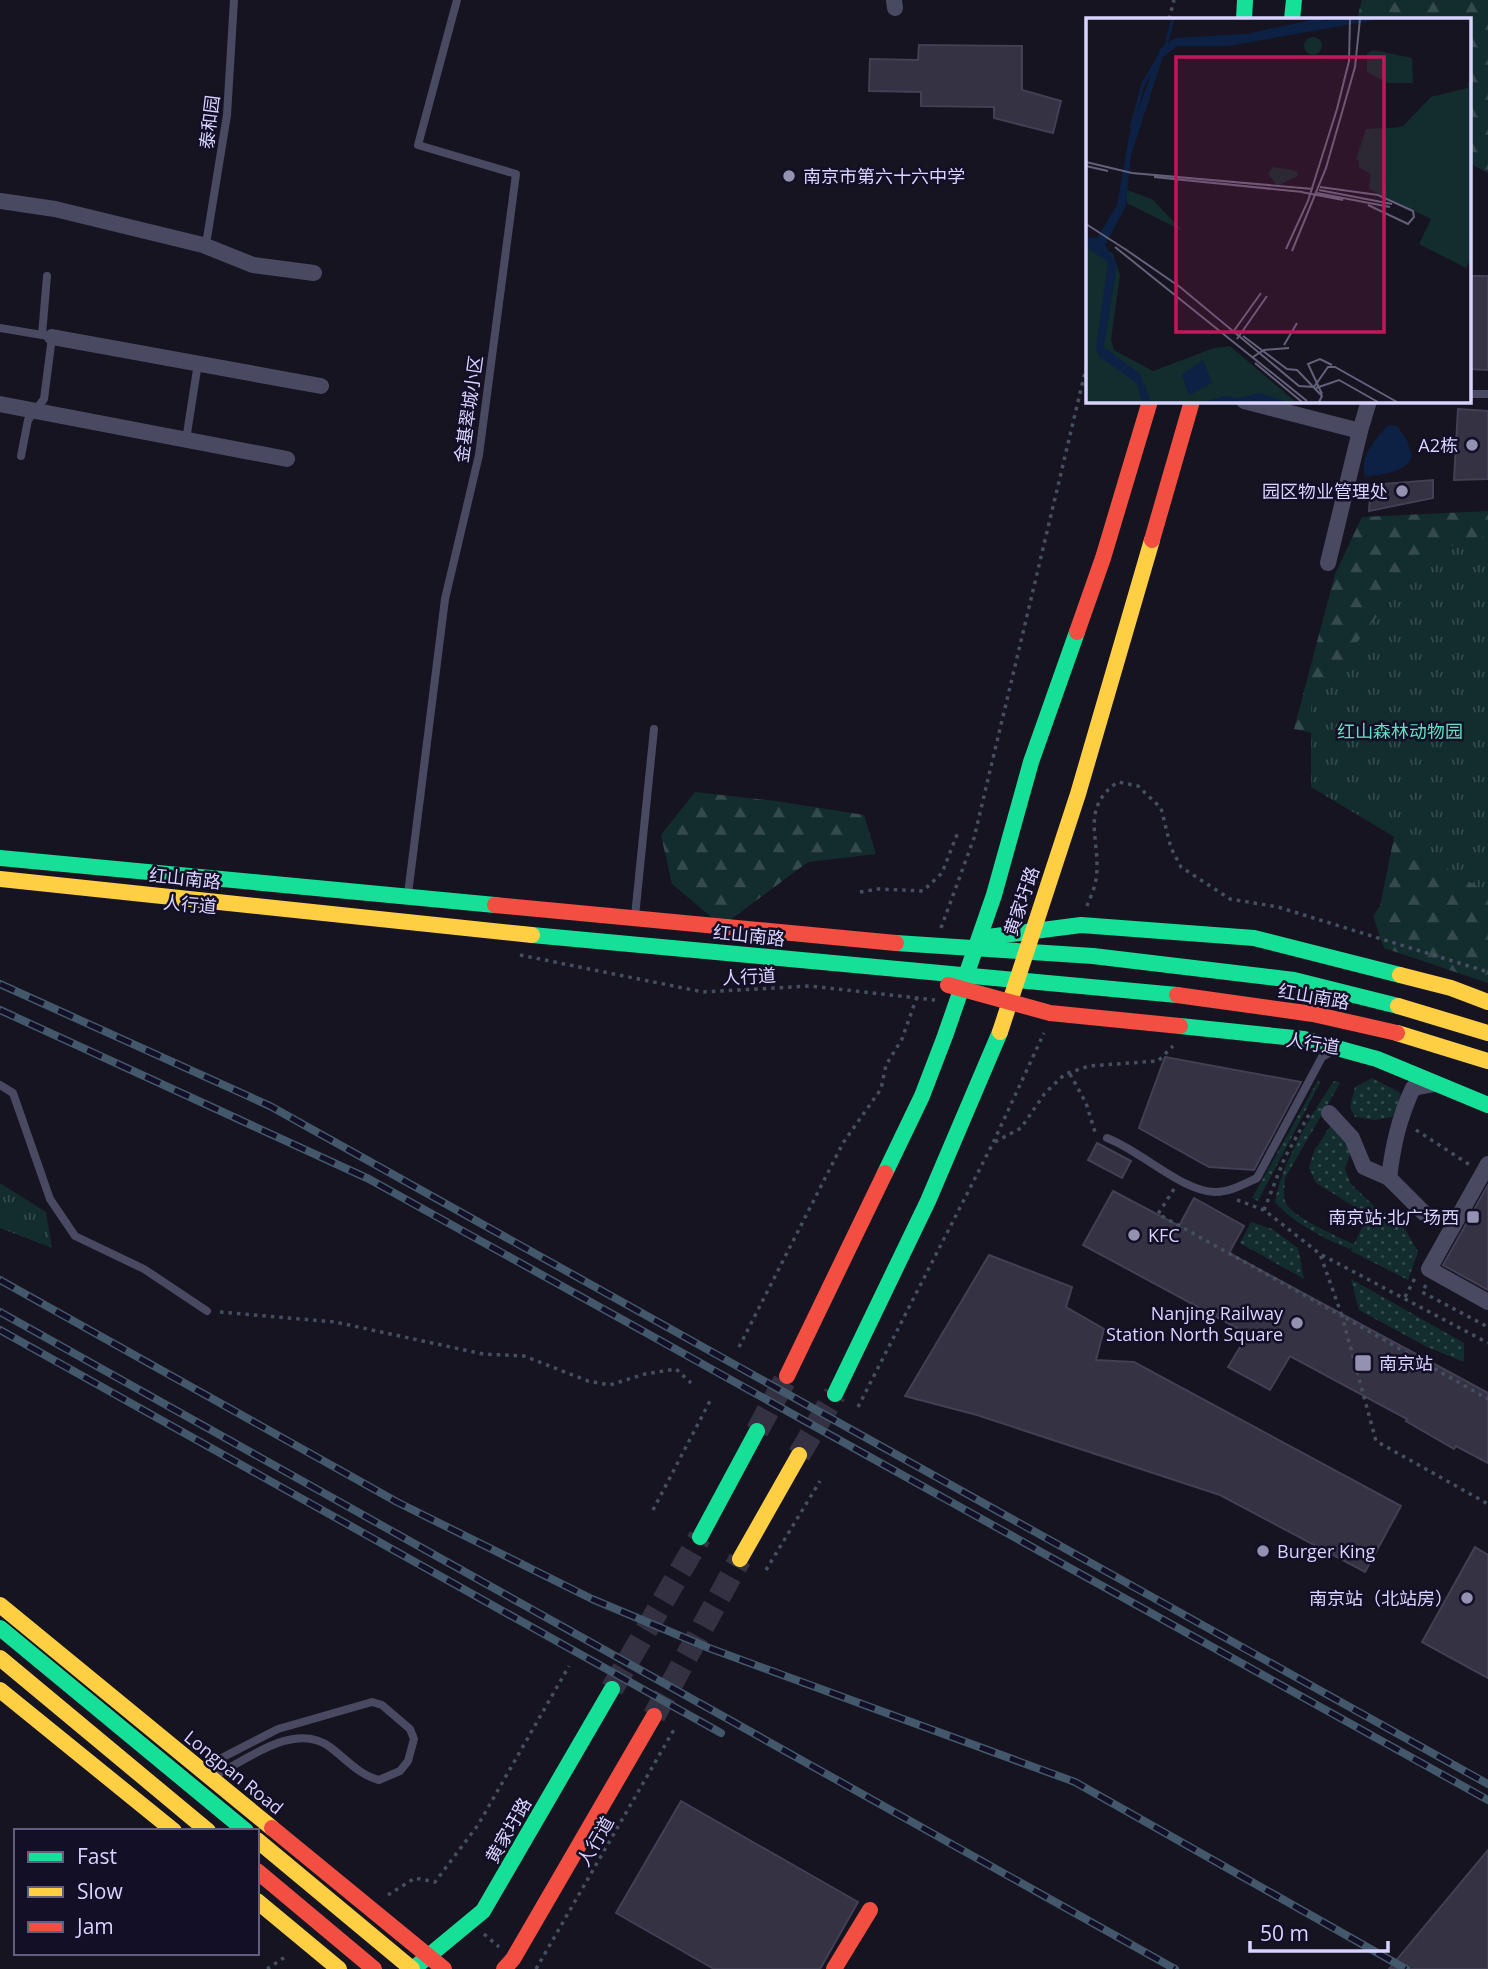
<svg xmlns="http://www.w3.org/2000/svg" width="1488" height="1969" font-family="'Open Sans','Noto Sans SC',sans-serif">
	<defs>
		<pattern id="grass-dots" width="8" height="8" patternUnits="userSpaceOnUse" patternTransform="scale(1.75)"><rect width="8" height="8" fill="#132c2d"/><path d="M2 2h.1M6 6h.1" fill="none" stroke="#354a4c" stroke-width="1.8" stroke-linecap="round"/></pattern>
		<pattern id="forest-firs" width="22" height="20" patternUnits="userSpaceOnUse" patternTransform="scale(1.75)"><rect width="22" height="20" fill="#132c2d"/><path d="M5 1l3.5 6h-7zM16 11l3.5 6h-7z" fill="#354a4c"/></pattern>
		<pattern id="park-tufts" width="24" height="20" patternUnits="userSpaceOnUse" patternTransform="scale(1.75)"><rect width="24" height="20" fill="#132c2d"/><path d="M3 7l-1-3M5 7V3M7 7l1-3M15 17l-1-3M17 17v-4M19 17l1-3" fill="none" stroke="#354a4c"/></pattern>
	</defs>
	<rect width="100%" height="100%" fill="#161421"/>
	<g fill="url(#grass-dots)">
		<path d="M1372 1078 1399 1092 1404 1101 1392 1117 1375 1120 1355 1117 1350 1107 1355 1087Z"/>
		<path d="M1318 1080 1320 1083 1258 1201 1252 1198Z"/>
		<path d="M1334 1081 1340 1082 1339 1085 1285 1178C1285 1187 1282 1197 1287 1205 1297 1219 1338 1237 1354 1244L1368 1215 1316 1183 1309 1168 1314 1151 1331 1125 1345 1140 1351 1153 1345 1168 1350 1183 1377 1209 1391 1214 1402 1224 1418 1252 1408 1280 1351 1251 1352 1247 1350 1249C1325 1239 1293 1223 1275 1202 1281 1164 1312 1113 1334 1081Z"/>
		<path d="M1251 1222 1272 1229 1298 1248 1304 1279 1240 1243Z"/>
		<path d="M1351 1279 1464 1343V1362L1427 1347 1359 1310Z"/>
	</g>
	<g fill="url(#forest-firs)">
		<path d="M1362 0H1488V173L1469 163V19H1357Z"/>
		<path d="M1488 511V983L1384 948 1373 916 1380 906 1402 798 1322 735 1294 729 1335 574 1362 517Z"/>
		<path d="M695 792 776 801 864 815 876 854 808 862 722 926 672 884 661 835Z"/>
	</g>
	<g fill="url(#park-tufts)">
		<path d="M1488 535V893L1311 787V702L1425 554Z"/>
		<path d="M0 1183 46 1212 52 1248 0 1228Z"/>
	</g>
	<path fill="#0d2144" d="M1388 425 1397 426 1407 440 1412 457C1402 475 1383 473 1365 477 1359 455 1375 441 1388 425Z"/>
	<g fill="#343243" stroke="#433f54" stroke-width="2">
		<path d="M919 45 1022 46V90L1061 101 1053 133 994 118V107L921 106V92L869 91 870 59 918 60Z"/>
		<path d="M1469 276H1488V370L1469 369Z"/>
		<path d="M1458 409 1488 411V479L1454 480Z"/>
		<path d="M1433 480V498L1369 511 1371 485Z"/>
		<path d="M1165 1057 1301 1082 1254 1170 1209 1167 1139 1128Z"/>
		<path d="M1097 1143 1131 1161 1122 1178 1088 1160Z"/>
		<path d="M1488 1185V1290L1443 1265Z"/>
		<path d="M1113 1191 1179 1226 1194 1198 1244 1226 1229 1253 1488 1393V1463L1456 1446 1454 1449 1406 1421 1407 1419 1290 1356 1270 1390 1228 1367 1248 1334 1083 1245Z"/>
		<path d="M989 1255 1072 1287 1066 1307 1104 1329 1096 1360 1134 1362 1401 1506 1365 1572 1220 1495 977 1415 905 1396Z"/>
		<path d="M1475 1547 1488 1555V1678L1422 1642Z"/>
		<path d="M681 1801 858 1902 820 1969H714L616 1913Z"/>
		<path d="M1488 1850V1969H1389Z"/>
	</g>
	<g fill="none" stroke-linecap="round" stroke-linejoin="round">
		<g stroke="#333142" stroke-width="23" stroke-dasharray="23 11" stroke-linecap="butt">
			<path d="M757 1431 787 1376"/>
			<path d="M799 1455 835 1394"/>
			<path d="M612 1689 700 1537"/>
			<path d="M654 1716 740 1559"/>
		</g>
		<g stroke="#44505f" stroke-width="3.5" stroke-dasharray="3.5 5" stroke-linecap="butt">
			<path d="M1169 19 1174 0"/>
			<path d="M860 892 878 889 923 891 942 873 958 832"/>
			<path d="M1087 906C1090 898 1095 888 1096 879 1102 841 1078 809 1118 782L1138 786 1161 808 1171 848 1181 867 1230 899 1278 907 1488 972"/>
			<path d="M941 928 974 838 1087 364"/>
			<path d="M520 955 703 992 810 986 935 1000"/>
			<path d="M1070 1074 1086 1103 1095 1132"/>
			<path d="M1416 1130 1470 1165"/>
			<path d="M995 1142 1021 1128 1045 1093 1065 1074 1089 1066 1158 1061 1173 1046"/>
			<path d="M1174 1189 1158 1214 1342 1316 1376 1441 1488 1504"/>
			<path d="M1237 1200 1264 1210 1320 1254 1342 1316 1488 1399"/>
			<path d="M1264 1210 1285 1157 1311 1111"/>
			<path d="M1322 1255 1488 1343"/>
			<path d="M1426 1285 1422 1292 1488 1327"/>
			<path d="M1405 1297 1415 1278"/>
			<path d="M220 1312 335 1322 483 1354 524 1356 588 1381 610 1385 645 1374 676 1369 691 1383"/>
			<path d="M739 1347 843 1143 881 1089 886 1065 902 1039 918 994"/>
			<path d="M858 1407 993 1143 1044 1033"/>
			<path d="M653 1510 711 1399"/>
			<path d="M766 1570 820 1481"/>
			<path d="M388 1895 415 1878 435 1882 478 1825 569 1666"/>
			<path d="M484 1934 499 1947"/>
			<path d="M267 1969 288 1955"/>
			<path d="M536 1969 676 1726"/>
		</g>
		<g stroke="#4a4962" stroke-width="8">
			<path d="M203 245 207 238 227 115 234 0"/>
			<path d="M0 328 42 335 47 276"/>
			<path d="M1469 394H1488"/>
			<path d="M186 440 198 363"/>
			<path d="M21 456 28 420 44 399 52 337 42 335"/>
			<path d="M408 894 445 599 479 455 516 174 418 145 457 0"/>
			<path d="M635 916 654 729"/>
			<path d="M0 1085 13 1093 50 1199 75 1236 144 1269 207 1311"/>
			<path d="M1107 1138C1140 1150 1181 1191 1215 1192 1230 1192 1244 1184 1257 1178L1322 1057 1331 1052"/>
			<path d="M206 1766 278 1729 372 1702 382 1705 410 1729 414 1739 408 1761 400 1771 379 1780C359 1775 346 1759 330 1747 295 1721 248 1759 216 1775"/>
		</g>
		<g stroke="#4a4962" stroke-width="16">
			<path d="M894 0 895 8"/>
			<path d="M0 201 55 209 203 245 253 265 314 273"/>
			<path d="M52 337 321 386"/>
			<path d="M1244 401 1360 431 1328 563"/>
			<path d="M0 404 287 459"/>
			<path d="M1360 431 1369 401"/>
			<path d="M1329 1113 1352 1138 1364 1167 1389 1178"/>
			<path d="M1488 1164 1429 1269 1488 1302"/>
			<path d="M1424 1213 1389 1178C1393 1145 1399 1118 1413 1088L1435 1084"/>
		</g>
		<g stroke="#16e098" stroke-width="16">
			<path d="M1244 19 1245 0"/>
			<path d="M1292 19 1294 0"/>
			<path d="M0 858 495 905"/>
			<path d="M532 935 1177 995"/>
			<path d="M980 938 1081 925 1254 938 1400 975"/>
			<path d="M896 943 1093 956 1294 980 1398 1006"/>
			<path d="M1180 1026 1304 1039 1377 1059 1488 1105"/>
			<path d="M885 1173 922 1096 945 1036 994 895 1031 762 1077 632"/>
			<path d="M835 1394 928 1201 1000 1032"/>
			<path d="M700 1537 757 1431"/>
			<path d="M0 1628 246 1831"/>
			<path d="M413 1969 483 1911 612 1689"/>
		</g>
		<g stroke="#ffcf43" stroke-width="16">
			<path d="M0 879 532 935"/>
			<path d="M1400 975 1451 988 1488 1002"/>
			<path d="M1398 1006 1488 1033"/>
			<path d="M1000 1032 1078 794 1152 540"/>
			<path d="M1397 1033 1488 1061"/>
			<path d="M740 1559 799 1455"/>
			<path d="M0 1605 272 1828"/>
			<path d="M0 1658 208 1831"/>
			<path d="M0 1690 174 1831"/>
			<path d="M257 1840 412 1969"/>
			<path d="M257 1901 339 1969"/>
		</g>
		<g stroke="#f24e42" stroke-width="16">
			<path d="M1152 540 1192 401"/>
			<path d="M1077 632 1103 558 1150 401"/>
			<path d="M495 905 896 943"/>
			<path d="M948 985 1050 1013 1180 1026"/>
			<path d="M1177 995 1313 1014 1397 1033"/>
			<path d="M787 1376 885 1173"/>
			<path d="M272 1828 444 1969"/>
			<path d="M257 1871 374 1969"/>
			<path d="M504 1969 513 1959 654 1716"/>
			<path d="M834 1969 870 1910"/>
		</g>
		<defs>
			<g id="rail">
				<path d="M0 984 270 1106 1488 1784"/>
				<path d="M0 1010 369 1179 1488 1800"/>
				<path d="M0 1280 397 1502 592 1599 709 1648 1075 1782 1406 1969"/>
				<path d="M0 1312 1175 1969"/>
				<path d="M0 1330 721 1733"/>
			</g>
		</defs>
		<use href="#rail" stroke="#43596b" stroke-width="8"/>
		<use href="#rail" stroke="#130f26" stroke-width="5" stroke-dasharray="16" stroke-linecap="butt"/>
	</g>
	<g fill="#9591b1" stroke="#130f26" stroke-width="2.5">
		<circle cx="789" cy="176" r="7"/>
		<circle cx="1472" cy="445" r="7"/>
		<circle cx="1402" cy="491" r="7"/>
		<rect x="1466" y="1210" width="14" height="14" rx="3.5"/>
		<circle cx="1134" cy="1235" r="7"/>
		<circle cx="1297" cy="1323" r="7"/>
		<rect x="1354" y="1354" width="18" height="18" rx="3.5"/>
		<circle cx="1263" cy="1551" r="7"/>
		<circle cx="1467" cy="1598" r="7"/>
	</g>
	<g text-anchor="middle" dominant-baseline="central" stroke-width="5" stroke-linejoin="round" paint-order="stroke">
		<g font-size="18" fill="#d9d4ff" stroke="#130f26">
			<text transform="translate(209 122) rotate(-83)">泰和园</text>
			<text transform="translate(468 409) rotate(-82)">金基翠城小区</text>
			<text transform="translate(185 878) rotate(6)">红山南路</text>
			<text transform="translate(1021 901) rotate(-71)">黄家圩路</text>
			<text transform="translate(190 904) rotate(5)">人行道</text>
			<text transform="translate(749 935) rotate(6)">红山南路</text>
			<text transform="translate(749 976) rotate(-3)">人行道</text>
			<text transform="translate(1314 996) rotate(10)">红山南路</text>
			<text transform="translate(1313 1043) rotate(9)">人行道</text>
			<text transform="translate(234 1772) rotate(39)">Longpan Road</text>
			<text transform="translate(508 1830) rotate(-60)">黄家圩路</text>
			<text transform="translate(595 1841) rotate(-60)">人行道</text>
		</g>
		<g font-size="18" fill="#d9d4ff" stroke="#130f26" text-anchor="end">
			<text x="803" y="176" text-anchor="start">南京市第六十六中学</text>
			<text x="1458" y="445">A2栋</text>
			<text x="1388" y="491">园区物业管理处</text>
			<text x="1459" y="1217">南京站·北广场西</text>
			<text x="1148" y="1235" text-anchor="start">KFC</text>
			<text x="1283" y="1313">Nanjing Railway<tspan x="1283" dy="21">Station North Square</tspan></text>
			<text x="1379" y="1363" text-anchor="start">南京站</text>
			<text x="1277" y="1551" text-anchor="start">Burger King</text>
			<text x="1453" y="1598">南京站（北站房）</text>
		</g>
		<g font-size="18" fill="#5fe0c0" stroke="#130f26">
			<text x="1400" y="731">红山森林动物园</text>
		</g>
	</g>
	<g transform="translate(1086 18)">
		<rect width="385" height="385" fill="#161421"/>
		<path d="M288 32 326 40 327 65H301L281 54V35ZM382 64 385 65V240L380 250 333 226 345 201 283 171 285 150 270 141 280 111 319 109 345 79 382 70ZM187 149 211 153 212 158 191 168 182 155Z" fill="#132c2d"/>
		<path d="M385 47V218L273 149V137L289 116 317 108 345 79 382 70ZM41 172 66 181 97 213 41 185ZM0 220 27 236 34 257 25 322 28 332 67 353 128 330 144 328 210 384H0Z" fill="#132c2d"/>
		<path d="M218 28a9 9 0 1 1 18 0a9 9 0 1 1-18 0Z" fill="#132c2d"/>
		<path d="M250 1H295L142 28H91L77 39 45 137 40 188 19 227 31 246 18 329 54 356 65 384H56L51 365 14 339 10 330 22 244 0 229V219L11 220 31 187 43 118 74 31 89 20 174 15ZM117 342 126 365 103 377 96 357ZM174 375 201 384H117L139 378 153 380Z" fill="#0d2144"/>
		<path fill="none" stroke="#0d2144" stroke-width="3.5" d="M167 16 239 1M81 23 87 1M45 111 57 66 82 24"/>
		<path fill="none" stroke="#64617a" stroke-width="2" d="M0 144 46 155 227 171M0 148 22 153M68 159 217 174M234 169 292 177 327 193 328 199 322 206 282 187M233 172 306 186M215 174 257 182M231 175 304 189M0 206 42 233M29 229 221 383M39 231 94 269 213 368 228 369 242 349H249L311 384M200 231 222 183 251 91 263 43 264 1M206 233 240 150 269 49 274 1M147 314 175 275M157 318 201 351 211 352 236 378 233 384M151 321 181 278M198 327 211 305M167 339 178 332 203 330M169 345 216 384M230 370 253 362 292 384M236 376 222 346 234 341 246 347"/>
		<path fill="#c2185b" fill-opacity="0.15" stroke="#c2185b" stroke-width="3.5" d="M90 39H298V314H90Z"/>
		<rect width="385" height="385" fill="none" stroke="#d9d4ff" stroke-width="3.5"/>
	</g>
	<rect x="14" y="1829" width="245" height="126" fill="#130f26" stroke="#625e7d" stroke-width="2"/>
	<rect x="28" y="1852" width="35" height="10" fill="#16e098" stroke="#625e7d" stroke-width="2"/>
	<text x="77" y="1864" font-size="21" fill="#d9d4ff">Fast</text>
	<rect x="28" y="1887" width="35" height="10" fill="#ffcf43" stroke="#625e7d" stroke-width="2"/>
	<text x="77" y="1899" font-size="21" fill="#d9d4ff">Slow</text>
	<rect x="28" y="1922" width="35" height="10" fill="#f24e42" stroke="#625e7d" stroke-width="2"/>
	<text x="77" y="1934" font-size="21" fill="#d9d4ff">Jam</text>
	<path d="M1250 1941v10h138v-10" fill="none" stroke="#d9d4ff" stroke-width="3.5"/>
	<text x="1260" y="1941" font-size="21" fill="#d9d4ff" stroke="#130f26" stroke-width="5" paint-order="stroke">50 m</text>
</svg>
